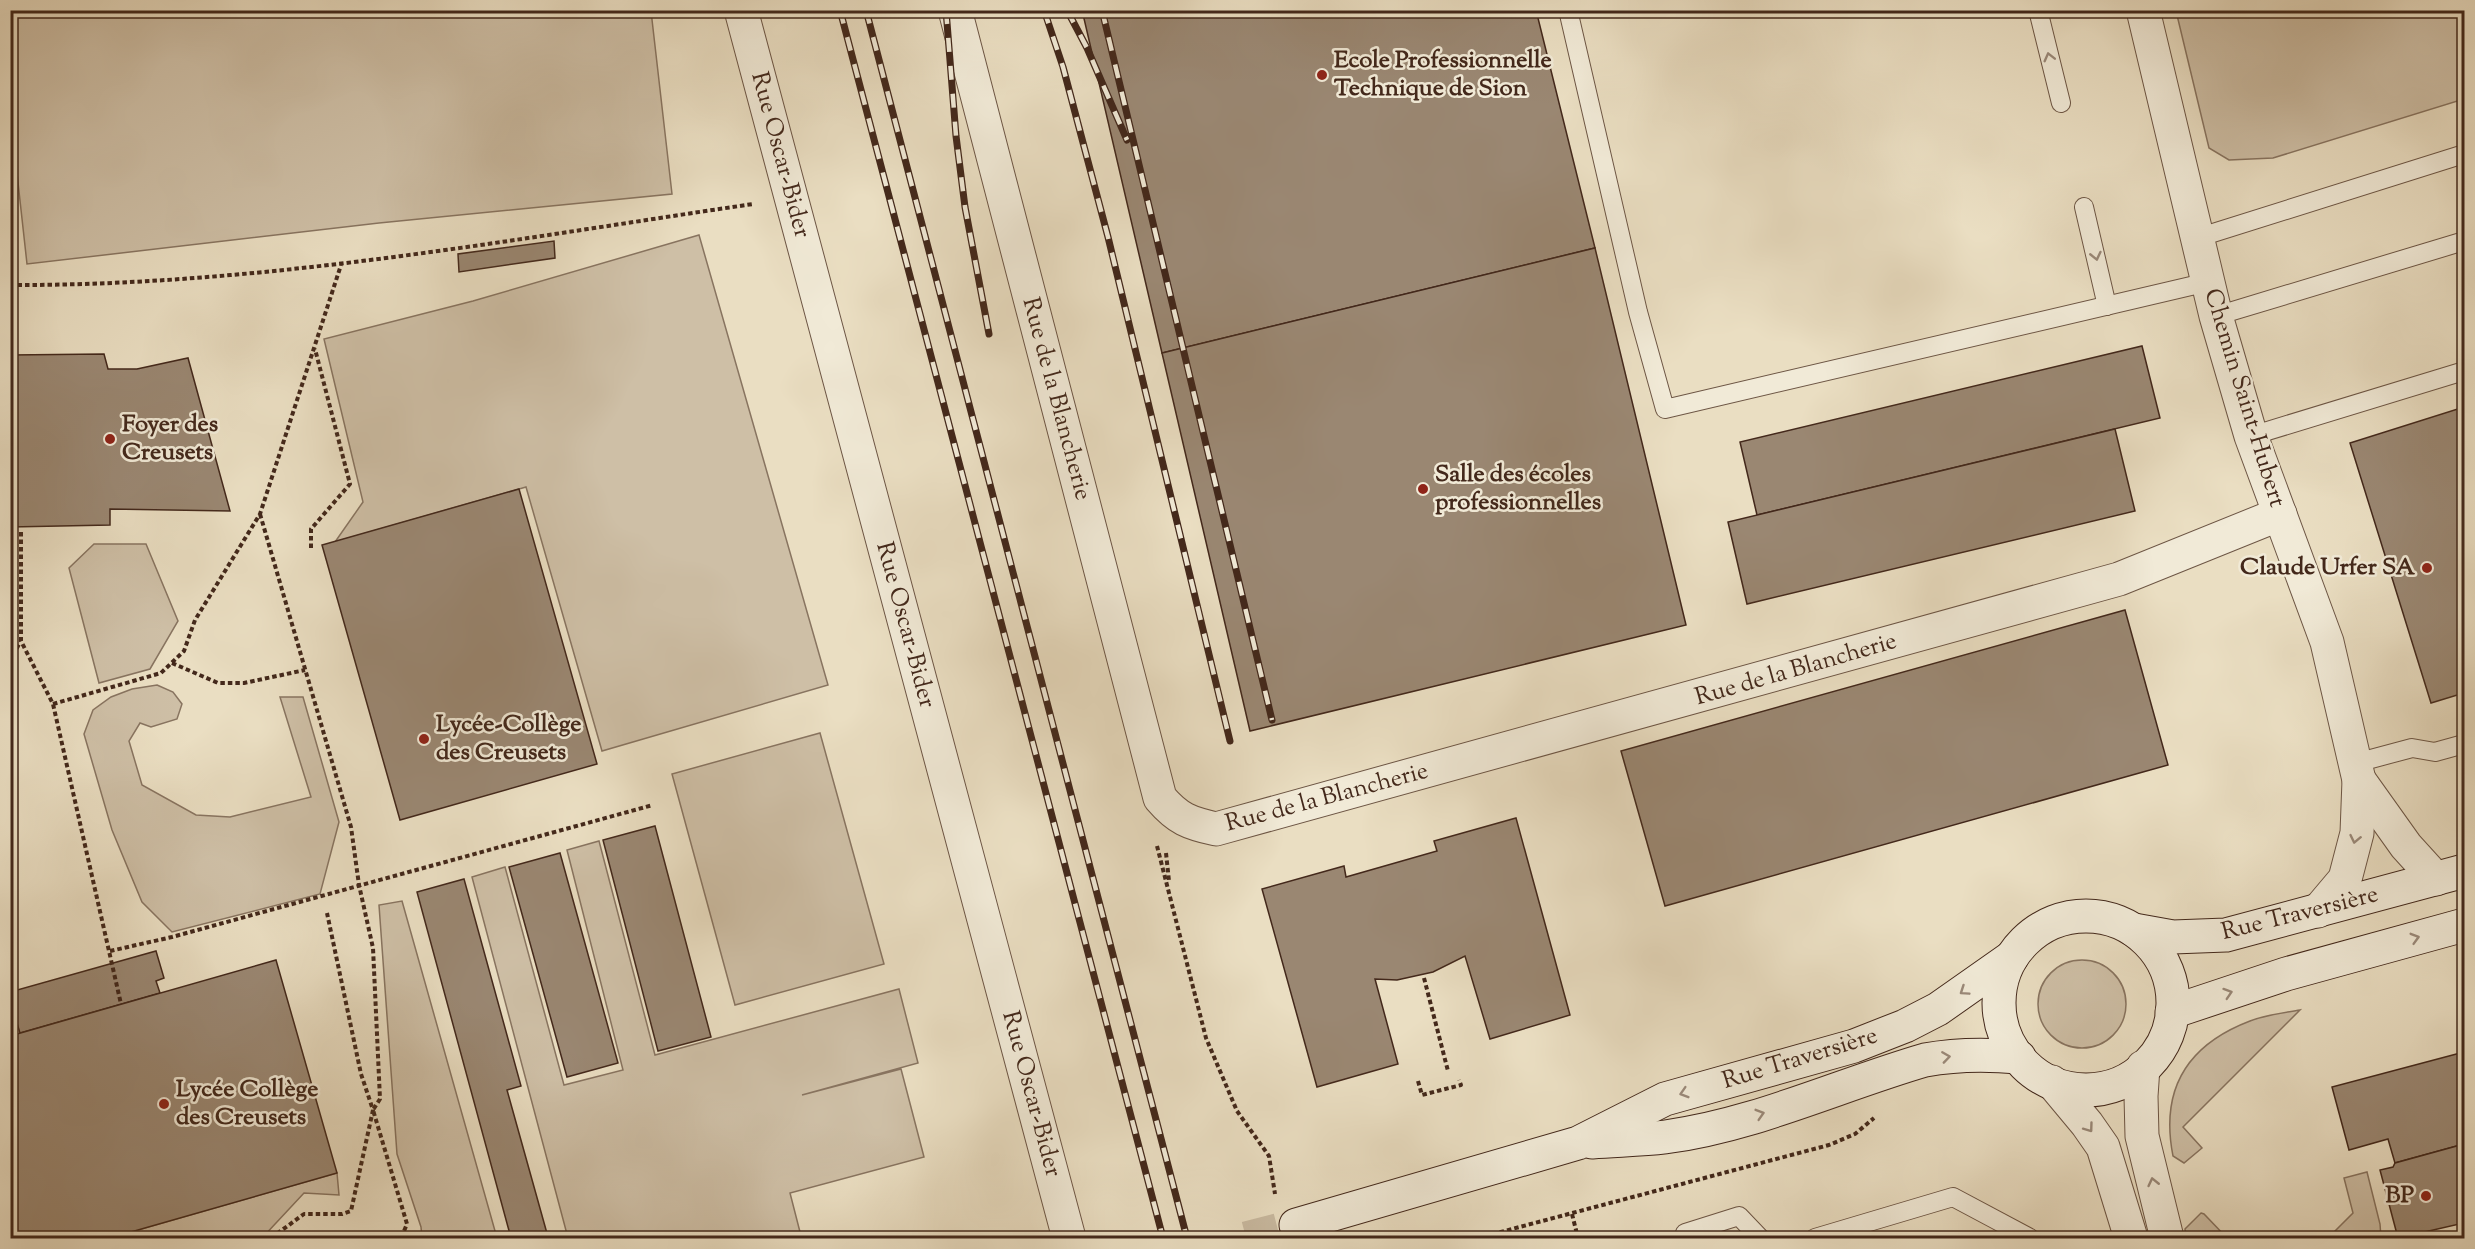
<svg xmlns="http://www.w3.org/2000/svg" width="2475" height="1249" font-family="'Sorts Mill Goudy',serif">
	<rect width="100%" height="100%" fill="#eadec2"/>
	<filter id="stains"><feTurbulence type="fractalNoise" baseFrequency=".00333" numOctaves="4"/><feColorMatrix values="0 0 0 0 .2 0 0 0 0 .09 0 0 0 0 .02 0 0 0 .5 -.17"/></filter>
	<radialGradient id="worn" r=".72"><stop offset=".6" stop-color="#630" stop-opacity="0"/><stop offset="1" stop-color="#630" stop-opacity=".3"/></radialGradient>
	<g fill="#cebfa6" stroke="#887460" stroke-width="1.5">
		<path d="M10 11H651L672 194 379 223 27 264 11 119Z"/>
		<path d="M2176 11H2464V99L2273 158 2229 160 2209 148Z"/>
		<path d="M699 235 828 685 602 751 526 487 335 542 363 502 324 339 473 301Z"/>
		<path d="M94 544H146L178 621 150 669 99 683 69 568Z"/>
		<path d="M157 685 173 692 182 704 177 719 151 727 140 723 129 741 142 785 196 815 230 817 311 797 280 697H303L339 822 320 894 172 932 142 902 112 830 84 734 93 710 111 697 132 689Z"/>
		<path d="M820 733 884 964 735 1005 672 774Z"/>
		<path d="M599 841 655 1055 899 989 918 1063 802 1095 901 1069 924 1157 790 1193 800 1232 776 1238H568L472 877 505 867 564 1085 623 1070 567 850Z"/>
		<path d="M402 901 497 1238H422L421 1227 397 1154 379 905Z"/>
		<circle cx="2082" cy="1004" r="44"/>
		<path d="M2300 1010 2183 1127 2202 1148 2184 1163 2173 1156C2160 1090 2187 1045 2250 1021 2265 1015 2283 1013 2300 1010Z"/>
		<path d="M2367 1172 2380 1224 2381 1238H2328L2353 1213 2344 1178Z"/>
		<path d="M337 1173 339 1195 304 1193 262 1238H110Z"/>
		<path d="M2201 1213 2204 1214 2227 1238H2186L2185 1229Z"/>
	</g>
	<g fill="#9a8772" stroke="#43281b" stroke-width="1.5">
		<path d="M1082 10H1536L1595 248 1162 353Z"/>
		<path d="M554 241 555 258 459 272 458 254Z"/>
		<path d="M1595 248 1686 625 1250 731 1162 353Z"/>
		<path d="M2142 346 2160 418 1757 515 1740 442Z"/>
		<path d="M104 354 108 369H137L188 358 230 511 110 509V525L10 527V355Z"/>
		<path d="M2464 407V693L2431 703 2350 443Z"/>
		<path d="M2115 429 2135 511 1747 604 1728 522Z"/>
		<path d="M519 489 597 764 400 820 322 545Z"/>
		<path d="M2125 610 2168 765 1665 906 1621 751Z"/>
		<path d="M1516 818 1570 1015 1490 1039 1465 956 1433 972 1397 980 1375 979 1398 1064 1317 1087 1262 889 1344 866 1346 877 1437 851 1434 841Z"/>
		<path d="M655 826 711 1037 658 1051 603 840Z"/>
		<path d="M560 853 618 1063 567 1077 509 867Z"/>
		<path d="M464 879 521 1086 507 1090 548 1237 541 1238H511L417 892Z"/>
		<path d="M156 951 164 978 156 981 160 993 20 1033 10 1000V992Z"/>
		<path d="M276 960 337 1173 110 1238H10V1036Z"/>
		<path d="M2464 1052V1144L2395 1163 2388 1139 2349 1150 2332 1087Z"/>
		<path d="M2464 1144V1223L2398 1238 2380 1170 2393 1167 2395 1163Z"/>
	</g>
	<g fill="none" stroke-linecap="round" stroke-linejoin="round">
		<path stroke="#c9baa1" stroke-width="33" stroke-dasharray="33 16" stroke-linecap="butt" d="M1246 1238 1296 1225"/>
		<defs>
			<g id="service">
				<path d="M1568 10 1638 312 1665 409 2208 282"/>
				<path d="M2038 10 2061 103"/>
				<path d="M2084 207 2107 306"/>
				<path d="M2197 238 2464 154"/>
				<path d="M2216 316 2464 241"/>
				<path d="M2251 436 2464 371"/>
				<path d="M2356 763 2412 748 2435 752 2464 744"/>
				<path d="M1686 1238 1685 1233 1739 1216 1760 1238"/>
				<path d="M1815 1238 1953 1197 2030 1238"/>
			</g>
			<g id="minor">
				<path d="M741 10 1069 1238"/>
				<path d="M955 10 1160 798C1178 819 1189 823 1216 829L2119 579 2280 514"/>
				<path d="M2143 10 2216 316 2251 436 2327 642 2359 780 2357 833 2345 879 2318 911"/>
				<path d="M2359 780 2406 846 2436 879"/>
			</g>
			<g id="tertiary">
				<path d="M2143 1067 2141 1096 2142 1136 2167 1238"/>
				<path d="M2052 1082 2087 1124 2103 1147 2131 1238"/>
			</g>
			<g id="secondary">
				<circle cx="2086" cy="1003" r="87"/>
				<path d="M2134 930 2173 937 2226 935 2464 871"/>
				<path d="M2172 1012 2286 974 2464 925"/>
				<path d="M1592 1142C1616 1140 1641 1140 1665 1137 1755 1125 1839 1085 1925 1060 1957 1054 1986 1054 2019 1057"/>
				<path d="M1296 1225 1578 1143 1665 1099 1854 1046 1905 1026 1938 1009 2012 957"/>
			</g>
		</defs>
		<use href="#service" stroke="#6d5645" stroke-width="20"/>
		<use href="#minor" stroke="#6d5645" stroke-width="35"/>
		<use href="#tertiary" stroke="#6d5645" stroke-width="35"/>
		<use href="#secondary" stroke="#43281b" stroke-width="35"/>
		<g stroke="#43281b" stroke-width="4" stroke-dasharray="4.5 3" stroke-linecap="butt">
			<path d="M10 285C260 286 507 240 753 204"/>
			<path d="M260 514 351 827 359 885 373 948 380 1099 373 1110 407 1224 401 1238"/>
			<path d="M21 532V641L53 704 121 1004"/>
			<path d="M311 548V529L350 484 315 349"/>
			<path d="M10 662 20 642"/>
			<path d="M172 663 218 683H244L305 670"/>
			<path d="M53 704 161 673 184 651 195 620 260 514 341 265"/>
			<path d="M1157 846 1206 1038 1237 1111 1269 1156 1275 1194"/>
			<path d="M1166 853 1169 881"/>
			<path d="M110 951 172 937 653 805"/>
			<path d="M1424 978 1448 1071"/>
			<path d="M1418 1081 1422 1095 1461 1085 1459 1080"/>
			<path d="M1572 1214 1578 1238"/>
			<path d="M271 1238 304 1214H342L351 1211 373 1110 361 1074 327 913"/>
			<path d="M1478 1238 1829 1145 1855 1134 1874 1118"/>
		</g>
		<use href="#service" stroke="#f1ead7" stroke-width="18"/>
		<use href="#minor" stroke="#f1ead7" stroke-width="33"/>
		<use href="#tertiary" stroke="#f1ead7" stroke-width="33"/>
		<use href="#secondary" stroke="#f1ead7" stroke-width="33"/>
		<defs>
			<g id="rail">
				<path d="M840 10 1163 1238"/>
				<path d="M866 10 1187 1238"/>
				<path d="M946 10 956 136 965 207 989 334"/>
				<path d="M1044 10 1063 67 1108 237 1230 741"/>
				<path d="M1067 10 1087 48 1127 140"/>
				<path d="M1102 10 1272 720"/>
			</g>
		</defs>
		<use href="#rail" stroke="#43281b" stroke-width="7"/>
		<use href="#rail" stroke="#f1ead7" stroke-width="4.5" stroke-dasharray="14" stroke-linecap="butt"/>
	</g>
	<defs><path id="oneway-chevron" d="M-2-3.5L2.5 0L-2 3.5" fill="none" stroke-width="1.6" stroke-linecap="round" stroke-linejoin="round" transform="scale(1.5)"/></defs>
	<g stroke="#9a8979">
		<use href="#oneway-chevron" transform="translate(2049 57) rotate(-104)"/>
		<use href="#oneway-chevron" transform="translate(2096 256) rotate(77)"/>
		<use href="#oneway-chevron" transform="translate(2355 839) rotate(102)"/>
		<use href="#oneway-chevron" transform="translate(2415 938) rotate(-16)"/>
		<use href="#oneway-chevron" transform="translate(1964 991) rotate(146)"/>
		<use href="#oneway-chevron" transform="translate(2228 993) rotate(-18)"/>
		<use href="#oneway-chevron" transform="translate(1946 1057) rotate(-8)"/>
		<use href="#oneway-chevron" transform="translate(1684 1093) rotate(163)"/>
		<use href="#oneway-chevron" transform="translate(1760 1114) rotate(-17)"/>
		<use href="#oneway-chevron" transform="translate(2089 1128) rotate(54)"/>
		<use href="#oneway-chevron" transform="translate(2153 1182) rotate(-103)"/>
	</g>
	<g fill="#8f2418" stroke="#f1ead7" stroke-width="2">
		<circle cx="1322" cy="75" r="6"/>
		<circle cx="110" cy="439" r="6"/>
		<circle cx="1423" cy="489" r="6"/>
		<circle cx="2427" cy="568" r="6"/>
		<circle cx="424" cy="739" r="6"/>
		<circle cx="164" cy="1104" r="6"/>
		<circle cx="2426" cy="1196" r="6"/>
	</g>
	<g text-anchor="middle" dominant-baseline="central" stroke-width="5" stroke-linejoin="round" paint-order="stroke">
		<g font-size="24" font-weight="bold" fill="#43281b" stroke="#f1ead7" text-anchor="start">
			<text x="1334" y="61">Ecole Professionnelle<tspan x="1334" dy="28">Technique de Sion</tspan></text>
			<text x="122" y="425">Foyer des<tspan x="122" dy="28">Creusets</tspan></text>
			<text x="1435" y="475">Salle des écoles<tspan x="1435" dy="28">professionnelles</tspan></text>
			<text x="2415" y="568" text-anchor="end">Claude Urfer SA</text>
			<text x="436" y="725">Lycée-Collège<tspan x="436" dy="28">des Creusets</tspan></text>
			<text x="176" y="1090">Lycée Collège<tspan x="176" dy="28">des Creusets</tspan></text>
			<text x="2414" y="1196" text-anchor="end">BP</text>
		</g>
		<g font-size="24" fill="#43281b" stroke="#f1ead7">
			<text transform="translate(780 155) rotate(75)">Rue Oscar-Bider</text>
			<text transform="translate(2244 398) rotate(73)">Chemin Saint-Hubert</text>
			<text transform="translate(1056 399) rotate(75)">Rue de la Blancherie</text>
			<text transform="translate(905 625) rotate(75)">Rue Oscar-Bider</text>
			<text transform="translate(1796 670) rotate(-16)">Rue de la Blancherie</text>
			<text transform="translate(1327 798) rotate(-15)">Rue de la Blancherie</text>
			<text transform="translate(2300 914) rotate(-14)">Rue Traversière</text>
			<text transform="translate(1800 1059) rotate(-17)">Rue Traversière</text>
			<text transform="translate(1031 1094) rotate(75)">Rue Oscar-Bider</text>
		</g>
	</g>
	<rect width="2475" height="1249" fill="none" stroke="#eadec2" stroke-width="36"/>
	<rect x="12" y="12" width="2451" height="1225" fill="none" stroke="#43281b" stroke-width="3"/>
	<rect x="18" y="18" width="2439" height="1213" fill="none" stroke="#43281b" stroke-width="1.5"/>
	<rect width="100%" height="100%" filter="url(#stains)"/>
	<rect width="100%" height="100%" fill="url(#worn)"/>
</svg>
